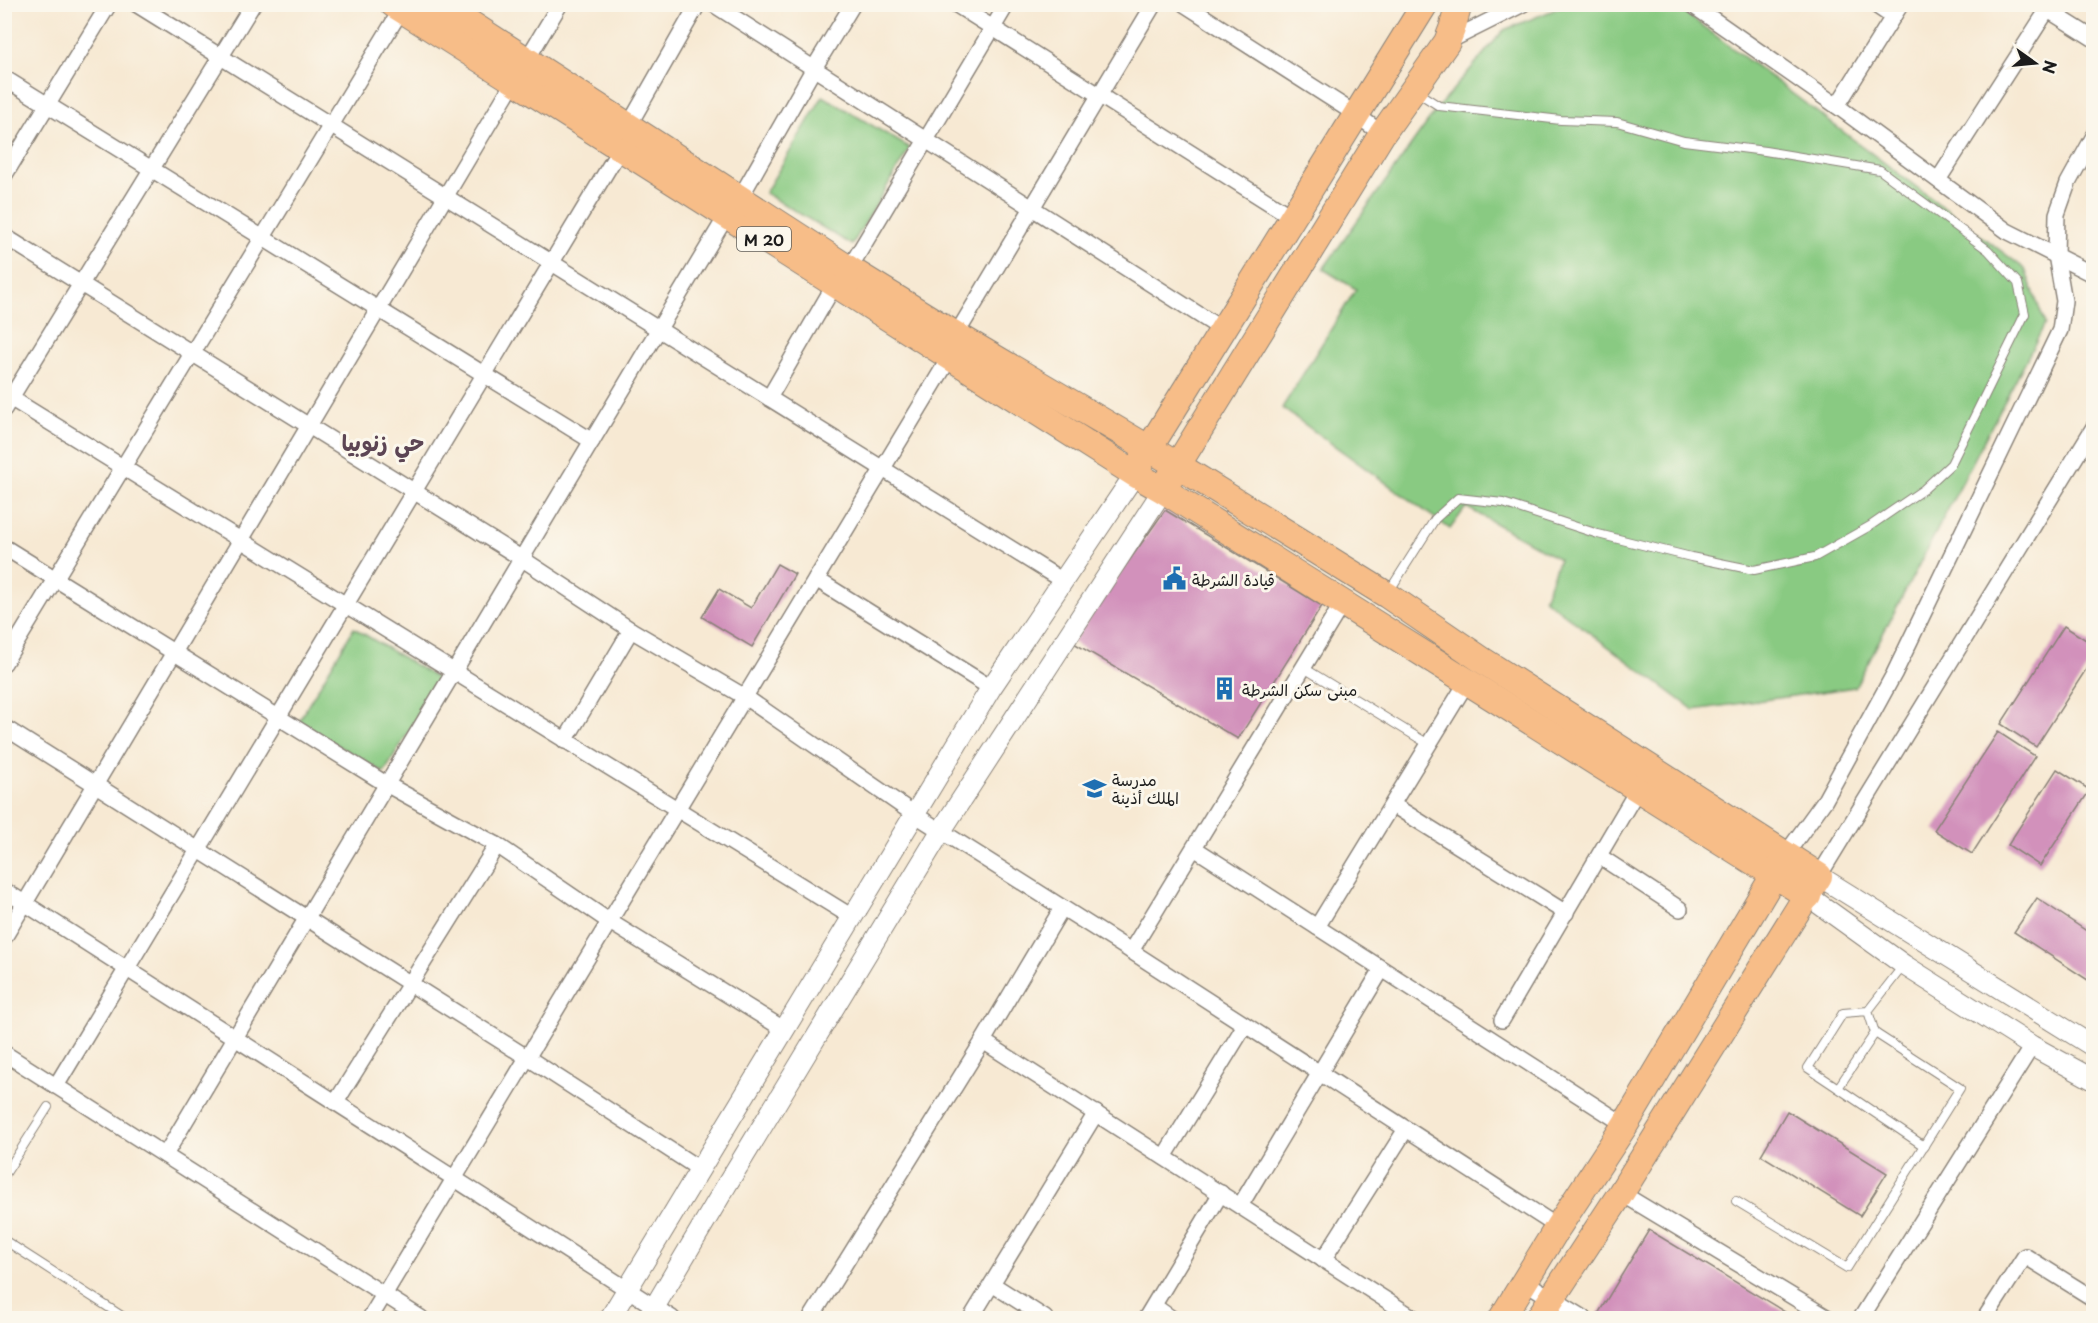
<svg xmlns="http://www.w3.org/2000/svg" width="2098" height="1323" font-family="'Playpen Sans','Playpen Sans Arabic',sans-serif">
	<rect width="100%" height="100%" fill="#fbf7ec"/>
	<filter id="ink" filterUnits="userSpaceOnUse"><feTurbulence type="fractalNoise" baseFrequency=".0167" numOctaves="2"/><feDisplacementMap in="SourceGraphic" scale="12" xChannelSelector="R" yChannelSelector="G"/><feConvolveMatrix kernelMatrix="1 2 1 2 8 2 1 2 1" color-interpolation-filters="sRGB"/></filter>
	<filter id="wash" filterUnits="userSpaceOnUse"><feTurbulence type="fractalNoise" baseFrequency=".008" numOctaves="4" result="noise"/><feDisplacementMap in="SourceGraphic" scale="24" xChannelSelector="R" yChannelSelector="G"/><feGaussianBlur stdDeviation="1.35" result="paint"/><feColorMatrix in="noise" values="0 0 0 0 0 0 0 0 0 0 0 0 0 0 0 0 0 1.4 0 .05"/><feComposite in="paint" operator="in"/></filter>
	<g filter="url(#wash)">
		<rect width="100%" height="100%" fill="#f7e9d3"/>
		<g fill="#89ca82" stroke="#52734f" stroke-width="1.5">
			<path d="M1566 5H1675L2025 269 2045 324 1855 687 1694 710 1544 599 1559 559 1466 507 1450 529 1282 408 1356 289 1323 269 1439 106 1504 30Z"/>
			<path d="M823 96 910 148 852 245 765 193Z"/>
			<path d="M354 628 440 680 384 773 298 722Z"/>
		</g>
		<g id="blocks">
			<g fill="#d291bb">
				<path d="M1165 510 1322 606 1238 739 1072 642Z"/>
				<path d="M777 564 795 574 752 647 702 617 719 589 751 608Z"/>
				<path d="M2064 626 2094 645V657L2036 747 2001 724Z"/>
				<path d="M1998 732 2035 756 1972 854 1934 830Z"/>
				<path d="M2057 769 2090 790 2040 866 2008 845Z"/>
				<path d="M2037 898 2094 936V984L2014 932Z"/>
				<path d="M1787 1111 1887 1173 1860 1216 1761 1155Z"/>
				<path d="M1649 1230 1795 1318H1605L1598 1314Z"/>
			</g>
		</g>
	</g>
	<g filter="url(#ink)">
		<use href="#blocks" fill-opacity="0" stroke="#8a8278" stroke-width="1.5"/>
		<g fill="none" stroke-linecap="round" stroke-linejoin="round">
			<defs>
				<g id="service">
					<path d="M1388 593 1435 519 1458 498 1503 503 1598 534 1691 557 1754 570 1815 557 1870 526 1924 489 1951 464 2025 314 2018 283 1988 250 1880 170 1765 151 1684 141 1617 122 1561 120 1439 106 1417 92"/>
					<path d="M1304 668 1430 745"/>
					<path d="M1868 1011 1875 1033 1838 1088 1808 1068 1843 1013 1868 1011 1903 966"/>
					<path d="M1838 1088 1924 1146"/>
					<path d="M4 1176 48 1107"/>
					<path d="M1736 1201 1847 1268 1960 1088 1875 1033"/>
					<path d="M4 1240 125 1318"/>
				</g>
				<g id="minor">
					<path d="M136 4 1063 581"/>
					<path d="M713 4 1223 330"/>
					<path d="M955 4 1292 217"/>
					<path d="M1184 4 1357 115 1382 134"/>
					<path d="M1691 4 1837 106 2007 231 2094 275"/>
					<path d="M1874 4 1893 17"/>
					<path d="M2040 5 2094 39"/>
					<path d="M1447 42 1523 4"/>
					<path d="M4 78 592 441"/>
					<path d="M1837 106 1901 4"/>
					<path d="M629 125 698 4"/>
					<path d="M4 176 109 4"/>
					<path d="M1938 180 2048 9"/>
					<path d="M740 198 814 68 853 4"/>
					<path d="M4 236 521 558 631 630 745 697 914 814 1131 951 1558 1227"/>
					<path d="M849 269 1007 4"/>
					<path d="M956 335 1154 4"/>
					<path d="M4 394 852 917"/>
					<path d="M769 398 835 284"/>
					<path d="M4 409 253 4"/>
					<path d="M4 547 386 784 497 845 610 922 785 1030"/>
					<path d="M816 579 991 688"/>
					<path d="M4 663 401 10"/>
					<path d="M4 727 528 1058 701 1170"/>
					<path d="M565 741 631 630"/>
					<path d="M1393 805 1566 913"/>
					<path d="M1194 848 1625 1125"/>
					<path d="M1786 854 1825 800 1894 674 2060 330 2064 301 2056 255 2057 214 2068 183 2094 136"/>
					<path d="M1599 856 1680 909"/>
					<path d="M1819 876 2094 427"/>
					<path d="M4 890 672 1318"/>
					<path d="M1317 927 1470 677"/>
					<path d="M4 938 560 4"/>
					<path d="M1131 951 1342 604"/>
					<path d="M1502 1020 1638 789"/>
					<path d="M983 1041 1414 1318"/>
					<path d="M4 1053 421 1318"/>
					<path d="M56 1086 620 149"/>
					<path d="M336 1102 497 845"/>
					<path d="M165 1155 727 215"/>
					<path d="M1164 1157 1245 1025"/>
					<path d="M1621 1193 1828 1318"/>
					<path d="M1240 1206 1382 969"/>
					<path d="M1323 1260 1406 1129"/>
					<path d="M1525 1282 1584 1318"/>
					<path d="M992 1284 1045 1318"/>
					<path d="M1154 1306 1171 1318"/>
					<path d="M370 1318 950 357"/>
					<path d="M811 1318 983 1041 1062 908"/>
					<path d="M971 1318 1096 1113"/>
					<path d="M1146 1318 1221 1193"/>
					<path d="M1861 1318 2032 1046"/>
					<path d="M1985 1318 2025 1256 2094 1299"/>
				</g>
				<g id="tertiary">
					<path d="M1819 876 2094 1047"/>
					<path d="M1808 896 1904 965 2032 1046 2094 1080"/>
					<path d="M610 1318 991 688 1135 474"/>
					<path d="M648 1318 726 1186 941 831 1163 490"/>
				</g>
				<g id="primary">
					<path d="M393 4 1135 474 1163 490 1808 896"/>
					<path d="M440 4 849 269 956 335 1177 465 1387 595 1482 660 1819 876 1621 1193 1539 1318"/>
					<path d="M1140 463 1425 4"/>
					<path d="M1169 479 1382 134 1447 42 1452 29 1459 4"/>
					<path d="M1502 1318 1558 1227 1625 1125 1782 862"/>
				</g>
			</defs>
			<use href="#service" stroke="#8a8278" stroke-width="10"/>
			<use href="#minor" stroke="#8a8278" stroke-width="18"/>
			<use href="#tertiary" stroke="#8a8278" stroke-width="22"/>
			<use href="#primary" stroke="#8a8278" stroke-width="28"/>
			<use href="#service" stroke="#fff" stroke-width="8"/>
			<use href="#minor" stroke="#fff" stroke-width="15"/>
			<use href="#tertiary" stroke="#fff" stroke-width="20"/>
			<use href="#primary" stroke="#f7bd88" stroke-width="26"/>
		</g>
	</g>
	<defs>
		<symbol id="civic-bare" viewBox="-9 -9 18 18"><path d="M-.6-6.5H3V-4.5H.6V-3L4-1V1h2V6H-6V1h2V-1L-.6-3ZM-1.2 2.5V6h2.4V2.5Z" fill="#1f6fb2" stroke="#fbf7ec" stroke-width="2.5" paint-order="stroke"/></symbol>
		<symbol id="building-bare" viewBox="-9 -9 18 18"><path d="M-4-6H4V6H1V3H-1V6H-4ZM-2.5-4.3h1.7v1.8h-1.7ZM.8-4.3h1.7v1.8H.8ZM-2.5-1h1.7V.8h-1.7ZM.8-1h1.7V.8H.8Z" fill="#1f6fb2" stroke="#fbf7ec" stroke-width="2.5" paint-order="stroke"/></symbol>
		<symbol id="school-bare" viewBox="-9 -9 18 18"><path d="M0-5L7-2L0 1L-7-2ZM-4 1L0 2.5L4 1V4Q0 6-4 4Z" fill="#1f6fb2" stroke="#fbf7ec" stroke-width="2.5" paint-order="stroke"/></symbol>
	</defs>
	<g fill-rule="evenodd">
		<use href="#civic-bare" x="1158" y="562" width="33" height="33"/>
		<use href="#building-bare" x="1208" y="672" width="33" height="33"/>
		<use href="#school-bare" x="1078" y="772" width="33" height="33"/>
	</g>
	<g text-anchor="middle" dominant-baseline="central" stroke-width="6" stroke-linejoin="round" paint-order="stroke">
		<rect fill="#fbf7ec" stroke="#5f5e5a" stroke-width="1.5" x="737" y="227" width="54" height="24" rx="4.5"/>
		<g font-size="15" font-weight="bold" fill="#1c1c1c">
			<text x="764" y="239">M 20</text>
		</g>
		<g font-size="16" fill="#1c1c1c" stroke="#fbf7ec" text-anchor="start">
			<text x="1192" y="579">قيادة الشرطة</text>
			<text x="1242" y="689">مبنى سكن الشرطة</text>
			<text x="1112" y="779">مدرسة<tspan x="1112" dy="18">الملك أذينة</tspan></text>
		</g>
		<g font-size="22" font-weight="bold" fill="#5c4554" stroke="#fbf7ec">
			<text x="383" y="441">حي زنوبيا</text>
		</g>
	</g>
	<rect width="2098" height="1323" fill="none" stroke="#fbf7ec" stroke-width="24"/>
	<g transform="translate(2035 63) rotate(105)" stroke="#fbf7ec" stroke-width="4.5" paint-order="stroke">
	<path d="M0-4.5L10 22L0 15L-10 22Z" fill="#1c1c1c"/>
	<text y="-9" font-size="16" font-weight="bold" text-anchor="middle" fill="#1c1c1c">N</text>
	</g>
</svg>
